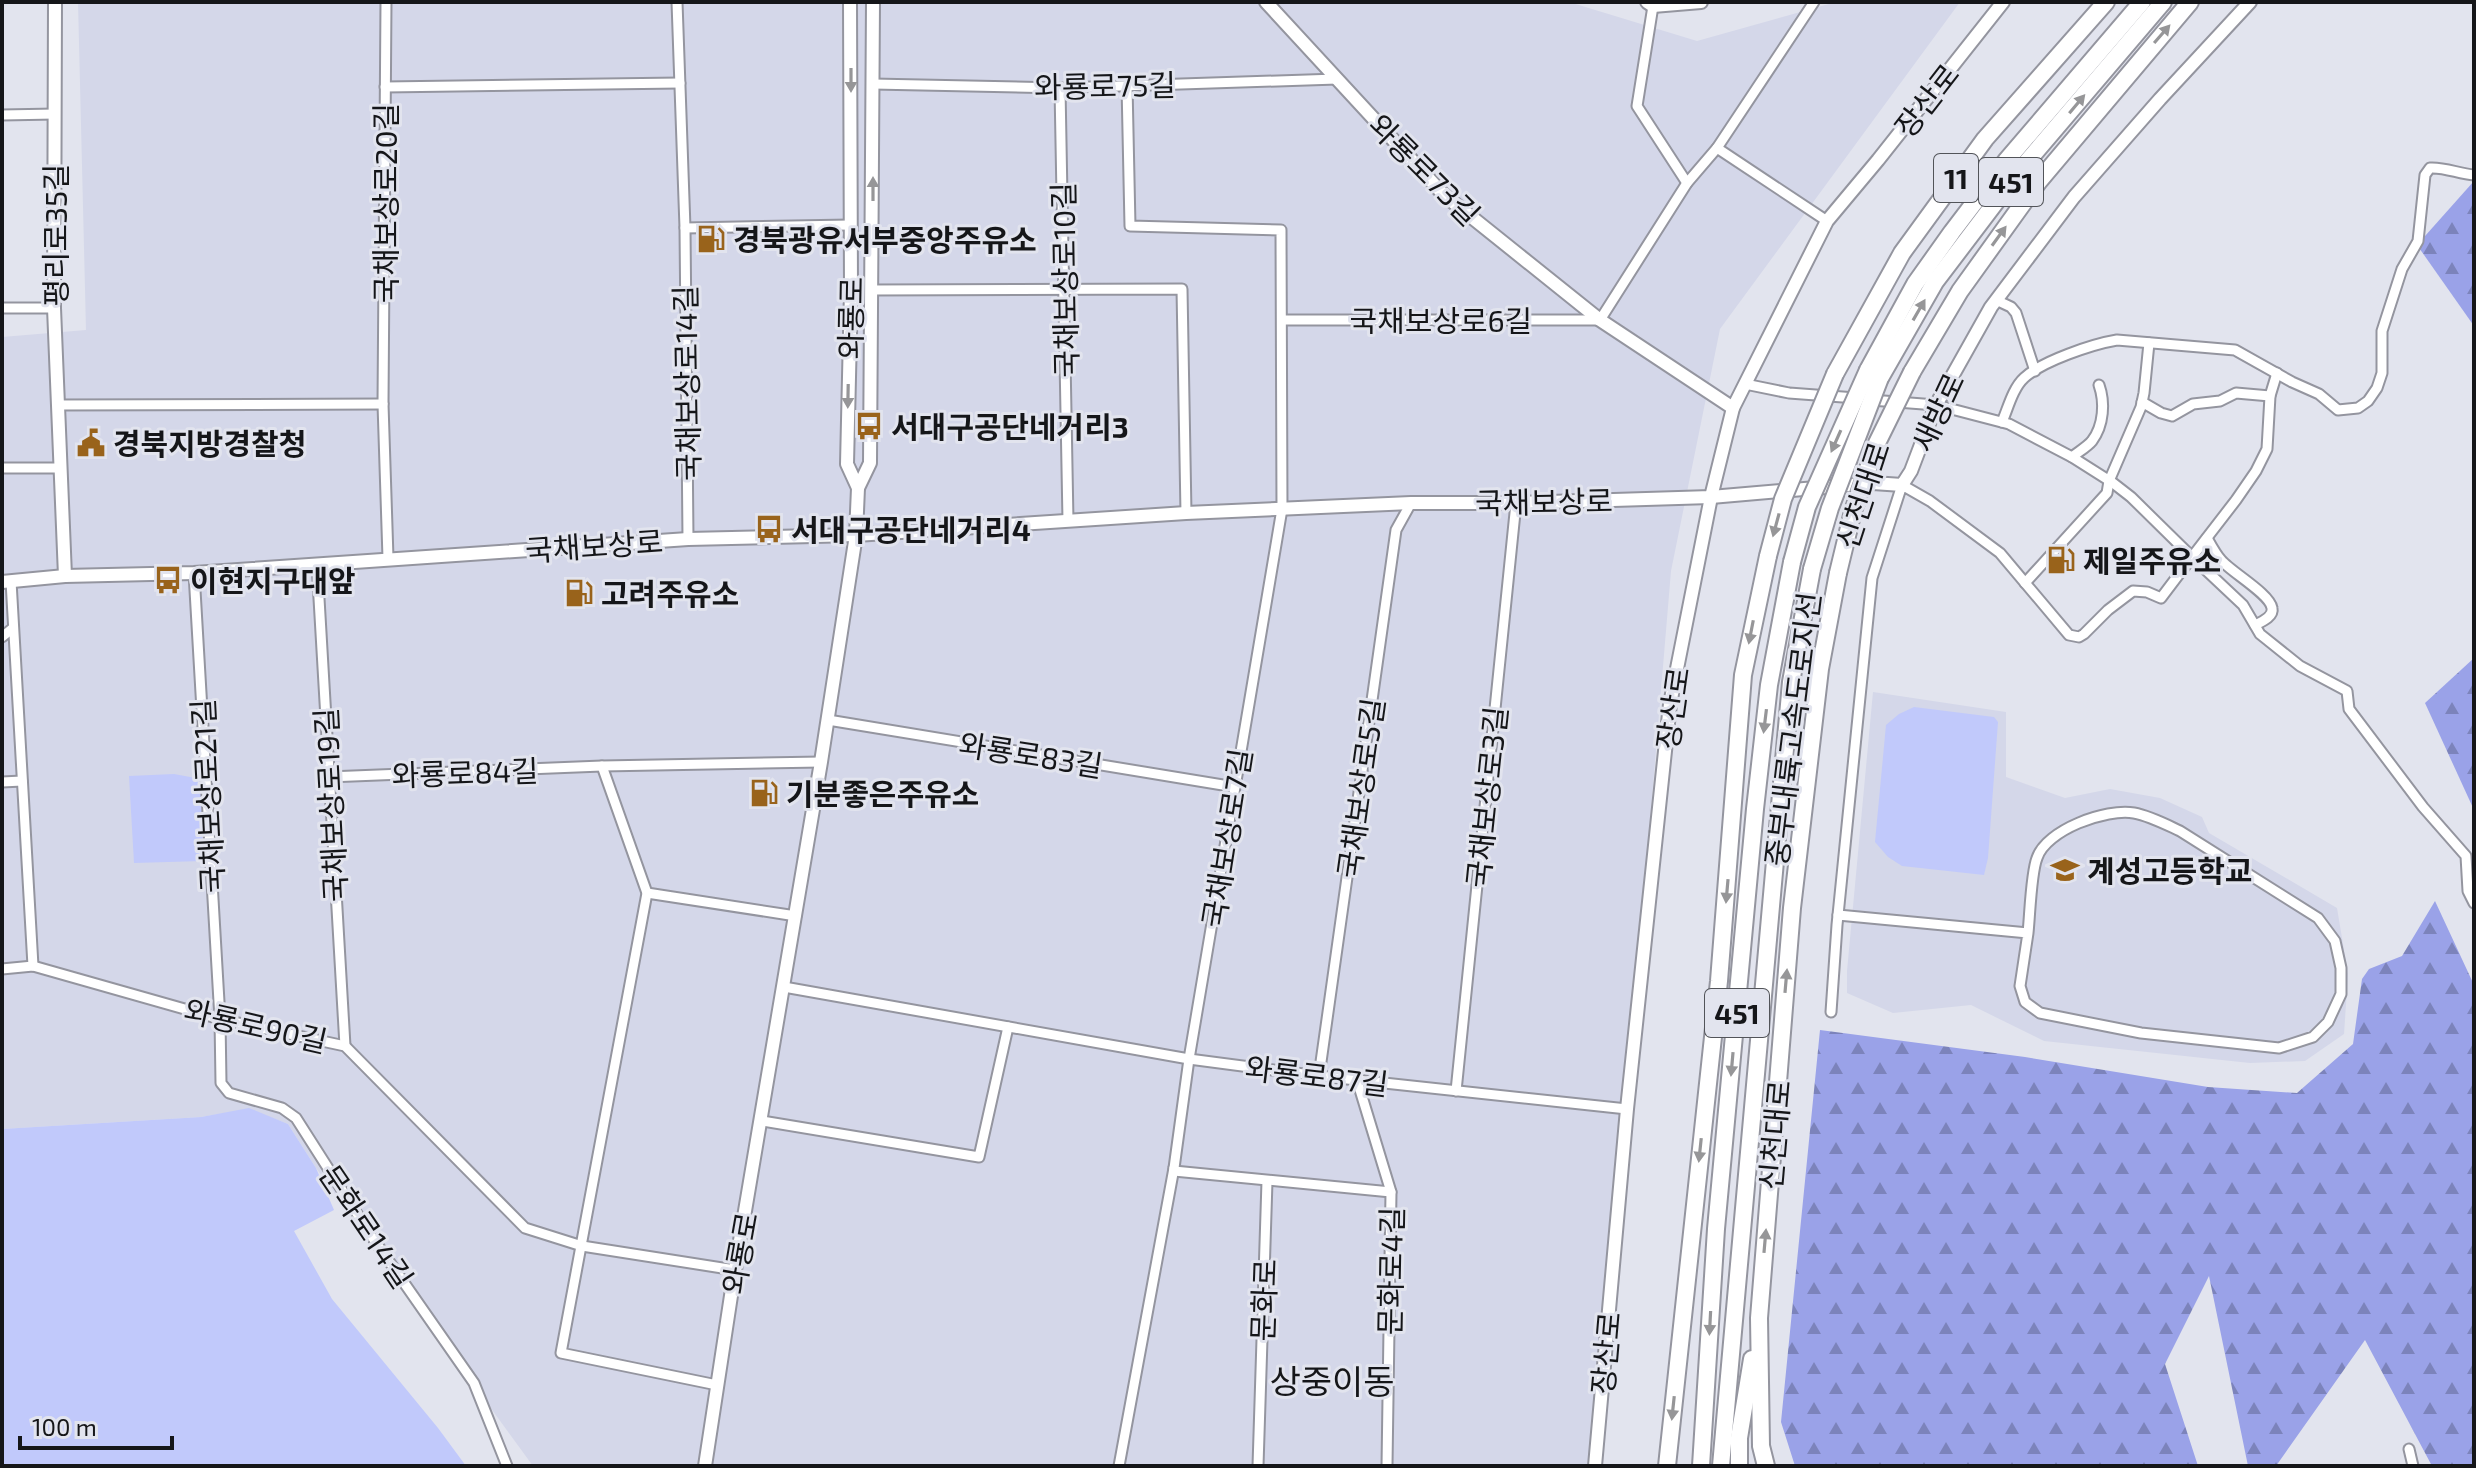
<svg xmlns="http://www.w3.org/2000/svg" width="2476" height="1468" font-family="'Exo 2','Noto Sans KR',sans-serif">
	<defs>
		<pattern id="forest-firs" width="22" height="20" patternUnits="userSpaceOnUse" patternTransform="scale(2)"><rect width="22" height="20" fill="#9aa2e8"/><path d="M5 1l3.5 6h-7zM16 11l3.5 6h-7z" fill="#7c83bb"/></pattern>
	</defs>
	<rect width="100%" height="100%" fill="#e2e4ee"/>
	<g fill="#d4d7e9">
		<path d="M78 2H1569L1697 41 1836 2H1960L1720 329 1671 571 1596 1466H533L316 1168 288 1124 249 1109 201 1117 2 1129V337L86 330Z"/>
		<path d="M1873 692 2006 712V777L2065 798 2110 789 2160 798 2202 817 2209 833 2337 908 2348 974 2344 1034 2305 1061 2250 1063 2044 1041 1971 1005 1893 1013 1847 993V971Z"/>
	</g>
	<g fill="url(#forest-firs)">
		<path d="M2474 181V326L2417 245Z"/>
		<path d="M2474 658V810L2425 703Z"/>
		<path d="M2435 901 2474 985V1466H2432L2365 1340 2276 1466H2248L2209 1276 2165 1364 2198 1466H1795L1781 1422 1820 1030 2025 1057 2208 1087 2297 1093 2353 1044 2362 979 2369 969 2402 956Z"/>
	</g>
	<g fill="#c1c9fb">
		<path d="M1914 707 1994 717 1998 722 1988 858 1984 875 1902 866 1888 857 1875 842 1886 725 1899 714Z"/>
		<path d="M174 774 201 779 203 861 134 863 129 776Z"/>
		<path d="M249 1108 288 1124 316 1168 334 1210 294 1231 332 1299 438 1428 466 1466 2 1464V1129L201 1117Z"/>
	</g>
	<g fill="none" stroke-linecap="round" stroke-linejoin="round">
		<defs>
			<g id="street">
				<path d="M386 2 383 404 388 558"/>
				<path d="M677 2 685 228 688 539"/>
				<path d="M1653 6 1637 106 1687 183"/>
				<path d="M873 84 1060 88 1337 79"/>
				<path d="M385 87 680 83"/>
				<path d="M1060 88 1068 521"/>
				<path d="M2 115 55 114"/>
				<path d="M1717 148 1827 221"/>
				<path d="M685 228 850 225"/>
				<path d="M872 290 1182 289 1186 513"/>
				<path d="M1996 300 2011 307 2016 313 2035 371"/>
				<path d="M2 308H54"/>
				<path d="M1282 320H1600L1687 183 1717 148 1814 2"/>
				<path d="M1745 384 1789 393 1856 398"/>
				<path d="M1871 400 1936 405 2009 424 2072 457 2113 483 2131 497 2192 557 2236 500 2256 471 2267 449 2270 396 2277 373"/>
				<path d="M2142 402 2161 413 2172 416 2193 404 2220 401 2236 393 2270 396"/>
				<path d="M58 405 383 404"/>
				<path d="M2002 422C2008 408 2013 388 2024 378 2042 361 2093 344 2117 340L2235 350 2292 382 2319 394 2338 410 2358 408 2368 401 2377 388 2382 373V331L2402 269 2418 241 2425 175 2430 168C2445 167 2459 174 2474 175"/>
				<path d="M2072 457C2078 452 2087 447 2092 441 2104 425 2105 402 2099 385"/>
				<path d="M2 468H59"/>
				<path d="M2207 538C2211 545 2215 553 2221 560 2231 572 2270 594 2272 608 2274 617 2261 622 2255 625"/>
				<path d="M317 564 345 1046"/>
				<path d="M194 573 220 1019 221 1083 229 1093 282 1108 296 1118 370 1234 474 1383 507 1466"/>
				<path d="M11 581 33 966"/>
				<path d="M2025 583 2107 493 2109 481 2141 407 2144 393 2149 343"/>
				<path d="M2 637 13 628"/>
				<path d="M828 720 1235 787"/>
				<path d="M602 766 647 893 561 1353 717 1385"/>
				<path d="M328 777 602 766 821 762"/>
				<path d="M2 782 22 781"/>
				<path d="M647 893 796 916"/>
				<path d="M1838 915 2028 933C2030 914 2031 873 2037 858 2046 830 2106 808 2134 813 2150 816 2165 824 2180 831L2318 918 2335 941 2341 968V994L2328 1022 2313 1037 2279 1048 2141 1033 2040 1013 2025 1002 2020 986 2028 933"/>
				<path d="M2 969 33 966 220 1019 345 1046 525 1228 582 1246 735 1270"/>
				<path d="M784 987 1189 1059 1319 1076 1627 1109"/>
				<path d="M1831 1012 1837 925 1872 578 1902 485 1930 501 2000 553 2069 635 2079 637 2084 634 2108 610 2133 591 2147 592 2161 598 2192 557 2243 605 2260 634 2300 666 2347 691 2349 709 2423 807 2466 856 2468 891 2474 903"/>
				<path d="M1319 1076 1396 530 1411 503"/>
				<path d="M1357 1080 1391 1192 1387 1466"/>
				<path d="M1456 1091 1516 503"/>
				<path d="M762 1121 979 1157 1008 1027"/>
				<path d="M1174 1168V1171L1391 1192"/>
				<path d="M2409 1449 2413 1466"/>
				<path d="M1119 1466 1174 1168 1189 1059 1282 509 1281 230 1130 226 1127 85"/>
				<path d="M1258 1466 1267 1181"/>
			</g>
			<g id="secondary">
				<path d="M55 2 54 308 65 576"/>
				<path d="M850 2 851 290 847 464 858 488"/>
				<path d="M1266 2 1444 195 1600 320 1733 408"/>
				<path d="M1647 2 1653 6 1701 2"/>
				<path d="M2 582 65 576 194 573 688 539 856 535 1186 513 1411 503H1516L1711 497 1873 483 1902 485 1911 471 1936 405 1991 307 2074 197 2160 99 2250 2"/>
				<path d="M705 1466 734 1276 821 762 856 535 858 488 870 463 873 2"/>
				<path d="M1595 1466 1627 1109 1670 704 1711 497 1733 408 1827 221 1878 160 2003 2"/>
			</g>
			<g id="highway">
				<path d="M1868 370 1915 284 1952 232 2006 161 2142 2"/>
				<path d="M1912 372 1960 291 2039 181 2190 2"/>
				<path d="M1835 374 1902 253 1985 139 2106 2"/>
				<path d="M1880 378 1935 282 2020 170 2163 2"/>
				<path d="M1667 1466 1719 981 1743 675 1768 556"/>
				<path d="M1701 1466 1716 1229 1755 809 1769 685 1792 562"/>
				<path d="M1721 1466 1791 682 1812 569"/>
				<path d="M1739 1466V1438L1752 1359"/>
				<path d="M1766 1466 1761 1446 1759 1318 1792 908 1820 669 1838 573"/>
			</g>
		</defs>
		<use href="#street" stroke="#94959f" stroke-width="13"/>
		<use href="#secondary" stroke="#94959f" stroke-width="16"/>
		<use href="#highway" stroke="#94959f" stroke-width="20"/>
		<use href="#street" stroke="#fff" stroke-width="9"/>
		<use href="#secondary" stroke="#fff" stroke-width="12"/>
		<use href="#highway" stroke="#fff" stroke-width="16"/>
		<defs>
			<g id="highway-bridge">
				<path d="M1768 556 1783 499 1835 374"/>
				<path d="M1792 562 1807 507 1868 370"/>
				<path d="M1812 569 1830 508 1880 378"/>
				<path d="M1838 573 1853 511 1877 443 1912 372"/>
			</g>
		</defs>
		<use href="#highway-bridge" stroke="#94959f" stroke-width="20" stroke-linecap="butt"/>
		<use href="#highway-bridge" stroke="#fff" stroke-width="16"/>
	</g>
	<defs><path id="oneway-solid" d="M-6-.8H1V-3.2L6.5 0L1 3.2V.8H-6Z" transform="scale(2)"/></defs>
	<g fill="#969698">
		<use href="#oneway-solid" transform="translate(2162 34) rotate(-49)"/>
		<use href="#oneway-solid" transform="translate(851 80) rotate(90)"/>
		<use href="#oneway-solid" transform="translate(2077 104) rotate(-50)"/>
		<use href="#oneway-solid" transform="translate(873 189) rotate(-90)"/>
		<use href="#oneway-solid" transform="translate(1999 236) rotate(-54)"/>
		<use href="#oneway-solid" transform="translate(1919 310) rotate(-60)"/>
		<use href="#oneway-solid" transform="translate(848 396) rotate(91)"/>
		<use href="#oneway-solid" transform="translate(1836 441) rotate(114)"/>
		<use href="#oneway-solid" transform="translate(1776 525) rotate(105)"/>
		<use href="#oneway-solid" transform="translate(1751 632) rotate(101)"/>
		<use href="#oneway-solid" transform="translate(1765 721) rotate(97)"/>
		<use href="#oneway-solid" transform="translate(1727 891) rotate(95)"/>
		<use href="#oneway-solid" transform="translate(1786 981) rotate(-85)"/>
		<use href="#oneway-solid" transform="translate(1732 1064) rotate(95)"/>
		<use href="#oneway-solid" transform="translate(1700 1150) rotate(96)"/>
		<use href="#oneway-solid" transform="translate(1765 1241) rotate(-85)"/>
		<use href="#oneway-solid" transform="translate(1710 1323) rotate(93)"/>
		<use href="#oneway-solid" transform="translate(1673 1408) rotate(96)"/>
	</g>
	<defs>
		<symbol id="fuel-bare" viewBox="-9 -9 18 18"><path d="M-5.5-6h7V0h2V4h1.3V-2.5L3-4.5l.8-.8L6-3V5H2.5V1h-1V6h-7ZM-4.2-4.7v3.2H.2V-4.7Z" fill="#99631b" stroke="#e2e4ee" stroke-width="2.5" paint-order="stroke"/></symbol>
		<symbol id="bus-bare" viewBox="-9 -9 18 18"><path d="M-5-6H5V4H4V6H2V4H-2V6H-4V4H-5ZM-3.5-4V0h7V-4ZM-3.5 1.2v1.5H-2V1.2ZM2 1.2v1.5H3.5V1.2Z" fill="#99631b" stroke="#e2e4ee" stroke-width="2.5" paint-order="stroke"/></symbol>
		<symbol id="civic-bare" viewBox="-9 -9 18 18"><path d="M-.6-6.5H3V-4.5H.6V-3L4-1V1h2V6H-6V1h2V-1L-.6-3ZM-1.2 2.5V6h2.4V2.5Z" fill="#99631b" stroke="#e2e4ee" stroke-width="2.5" paint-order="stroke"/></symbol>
		<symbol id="school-bare" viewBox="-9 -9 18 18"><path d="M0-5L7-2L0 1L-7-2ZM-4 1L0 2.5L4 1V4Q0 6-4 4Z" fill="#99631b" stroke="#e2e4ee" stroke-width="2.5" paint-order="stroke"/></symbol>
	</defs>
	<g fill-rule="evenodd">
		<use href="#fuel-bare" x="691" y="219" width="40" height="40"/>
		<use href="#bus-bare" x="849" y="406" width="40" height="40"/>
		<use href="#civic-bare" x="71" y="423" width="40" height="40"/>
		<use href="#bus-bare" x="749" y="509" width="40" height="40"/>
		<use href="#fuel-bare" x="2041" y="540" width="40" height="40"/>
		<use href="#bus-bare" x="148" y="560" width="40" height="40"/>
		<use href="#fuel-bare" x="559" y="573" width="40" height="40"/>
		<use href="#fuel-bare" x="744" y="773" width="40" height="40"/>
		<use href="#school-bare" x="2045" y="850" width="40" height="40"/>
	</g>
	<g text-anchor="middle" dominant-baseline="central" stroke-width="6" stroke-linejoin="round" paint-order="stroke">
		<g fill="#e2e4ee" stroke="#525459" stroke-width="2">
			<rect x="1934" y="154" width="44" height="48" rx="6"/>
			<rect x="1979" y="158" width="64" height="48" rx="6"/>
			<rect x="1705" y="989" width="64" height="48" rx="6"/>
		</g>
		<g font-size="28" font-weight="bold" fill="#151619">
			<text x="1956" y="178">11</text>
			<text x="2011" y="182">451</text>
			<text x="1737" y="1013">451</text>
		</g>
		<g font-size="30" fill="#151619" stroke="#e2e4ee">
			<text transform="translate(1105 85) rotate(-1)">와룡로75길</text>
			<text transform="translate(1926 100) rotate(-52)">장산로</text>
			<text transform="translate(1425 169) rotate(45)">와룡로73길</text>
			<text transform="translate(385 203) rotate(-90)">국채보상로20길</text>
			<text transform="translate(55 235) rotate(-90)">평리로35길</text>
			<text transform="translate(1064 280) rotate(-91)">국채보상로10길</text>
			<text transform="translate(850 318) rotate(-89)">와룡로</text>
			<text x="1441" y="320">국채보상로6길</text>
			<text transform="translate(686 383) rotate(-91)">국채보상로14길</text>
			<text transform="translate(1937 412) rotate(-65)">새방로</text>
			<text transform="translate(1862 495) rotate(-72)">신천대로</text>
			<text transform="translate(1544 501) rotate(-1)">국채보상로</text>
			<text transform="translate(594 545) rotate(-4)">국채보상로</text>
			<text transform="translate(1672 708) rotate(-82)">장산로</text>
			<text transform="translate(1792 729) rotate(-83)">중부내륙고속도로지선</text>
			<text transform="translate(1031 754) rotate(9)">와룡로83길</text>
			<text transform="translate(465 772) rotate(-2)">와룡로84길</text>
			<text transform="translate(1360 788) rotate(-82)">국채보상로5길</text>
			<text transform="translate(207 796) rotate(-93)">국채보상로21길</text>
			<text transform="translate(1486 797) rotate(-84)">국채보상로3길</text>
			<text transform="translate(330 805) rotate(-93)">국채보상로19길</text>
			<text transform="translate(1226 838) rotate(-81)">국채보상로7길</text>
			<text transform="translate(256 1025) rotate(13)">와룡로90길</text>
			<text transform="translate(1317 1075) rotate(7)">와룡로87길</text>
			<text transform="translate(1774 1135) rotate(-85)">신천대로</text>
			<text transform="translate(367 1226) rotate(56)">문화로14길</text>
			<text transform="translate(739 1253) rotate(-80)">와룡로</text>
			<text transform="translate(1390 1271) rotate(-89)">문화로4길</text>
			<text transform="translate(1263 1300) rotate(-88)">문화로</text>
			<text transform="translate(1605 1353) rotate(-85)">장산로</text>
		</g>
		<g font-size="30" font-weight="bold" fill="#151619" stroke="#e2e4ee" text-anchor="start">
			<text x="733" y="239">경북광유서부중앙주유소</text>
			<text x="891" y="426">서대구공단네거리3</text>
			<text x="113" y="443">경북지방경찰청</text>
			<text x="791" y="529">서대구공단네거리4</text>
			<text x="2083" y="560">제일주유소</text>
			<text x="190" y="580">이현지구대앞</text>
			<text x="601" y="593">고려주유소</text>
			<text x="786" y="793">기분좋은주유소</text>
			<text x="2087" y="870">계성고등학교</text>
		</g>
		<g font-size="34" fill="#151619" stroke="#e2e4ee">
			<text x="1332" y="1380">상중이동</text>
		</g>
	</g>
	<rect width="2476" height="1468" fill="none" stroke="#151619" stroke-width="8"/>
	<path d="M20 1436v12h152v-12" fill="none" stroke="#151619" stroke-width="4"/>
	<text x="32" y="1436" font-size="24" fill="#151619" stroke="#e2e4ee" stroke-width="6" paint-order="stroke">100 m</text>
</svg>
